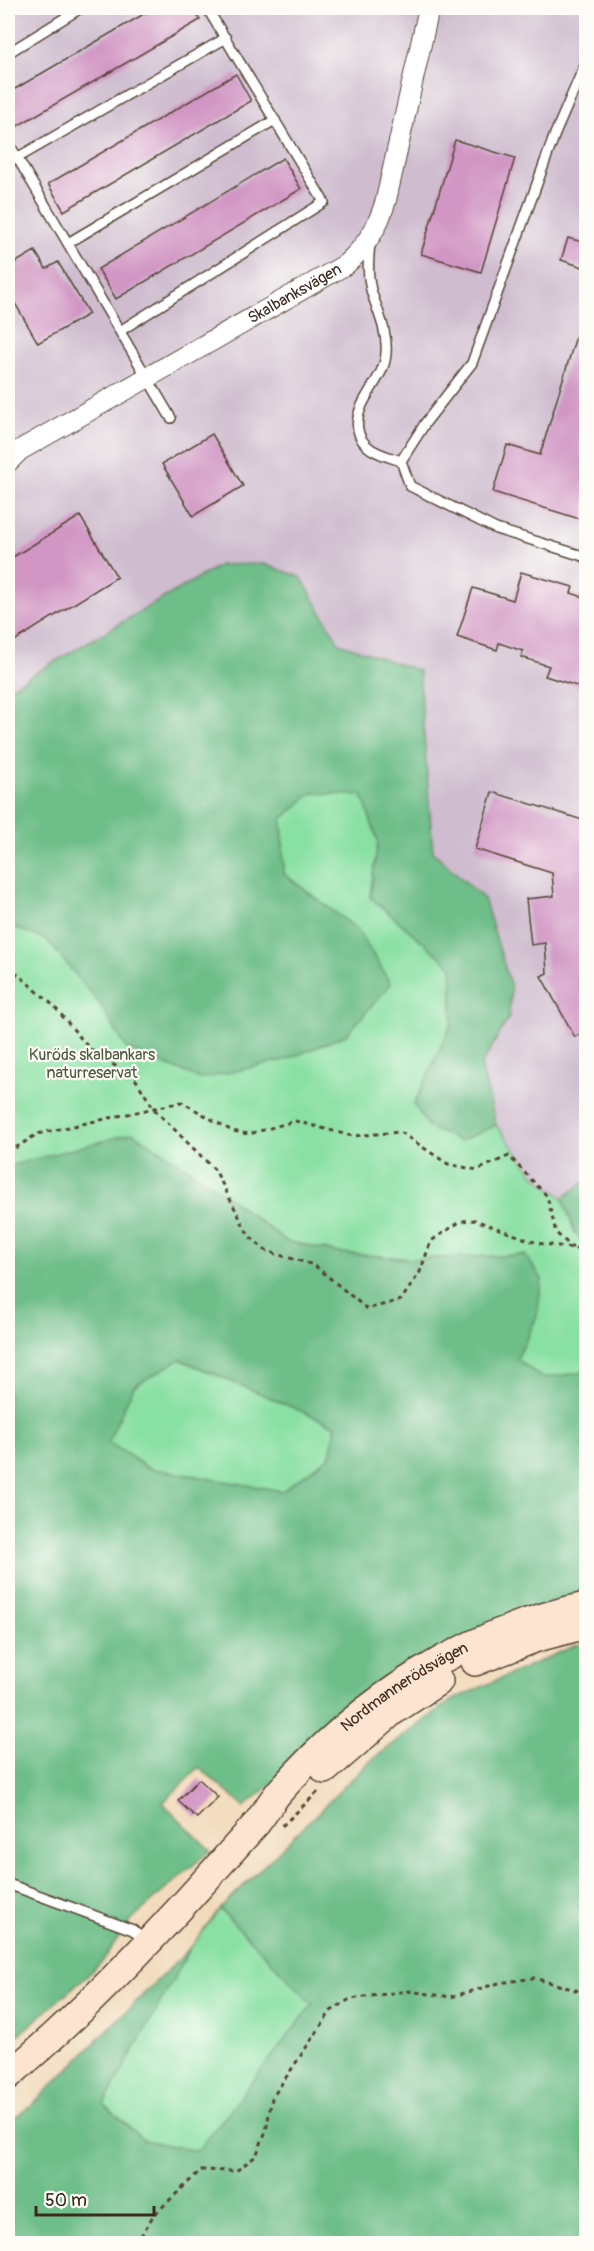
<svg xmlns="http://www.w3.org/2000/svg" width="594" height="2251" font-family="Pangolin,sans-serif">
	<rect width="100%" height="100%" fill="#fdfcf7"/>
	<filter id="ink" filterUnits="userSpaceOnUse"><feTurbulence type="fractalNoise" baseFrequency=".0167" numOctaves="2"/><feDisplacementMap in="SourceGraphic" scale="12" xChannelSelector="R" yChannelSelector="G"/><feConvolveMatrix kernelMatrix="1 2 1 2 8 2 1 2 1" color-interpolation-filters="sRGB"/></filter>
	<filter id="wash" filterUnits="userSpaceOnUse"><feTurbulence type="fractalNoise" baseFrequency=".008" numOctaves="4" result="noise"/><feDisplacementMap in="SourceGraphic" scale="24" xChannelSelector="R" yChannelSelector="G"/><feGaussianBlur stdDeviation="1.35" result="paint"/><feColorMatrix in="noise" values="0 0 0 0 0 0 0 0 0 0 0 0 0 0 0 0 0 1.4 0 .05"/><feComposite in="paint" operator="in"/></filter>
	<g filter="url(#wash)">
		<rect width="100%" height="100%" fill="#f2dbbc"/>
		<path fill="#cfbdcf" d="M8 8H586V1181L563 1198 535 1176 496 1125 481 1066 509 1017 484 899 433 852 419 671 339 643 301 577 8 689Z"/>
		<g fill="#89e0a3" stroke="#628560" stroke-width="1.5">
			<path d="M312 793 362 795 378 841 370 897 452 966V1023L414 1105 460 1141 496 1125 535 1176 563 1198 575 1233 586 1244V1372L542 1378 517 1359 537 1316 525 1255 413 1259 340 1253 286 1241 193 1171 8 1217V883L357 929 284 874 282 819Z"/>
			<path d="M179 1359 336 1426 330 1456 282 1491 148 1468 107 1442 134 1386Z"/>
			<path d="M220 1909 314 2004 198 2152 143 2140 104 2104 191 1947Z"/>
		</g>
		<g fill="#6ebe89" stroke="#547454" stroke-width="1.5" fill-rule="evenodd">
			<path d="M263 564 301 577 339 643 419 671 433 852 484 899 511 987 509 1017 481 1066 496 1125 460 1141 429 1128 414 1105 452 1023V967L370 897 378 841 362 795 312 793 282 819 284 874 357 929 391 984 346 1035 288 1059 201 1079 127 1049 99 1003 47 940 8 925V689L220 565Z"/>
			<path d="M133 1133 193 1171 286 1241 340 1253 413 1259 525 1255 542 1279 537 1316 517 1359 542 1378 586 1372V1594L492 1623 274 1782 244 1807 199 1767 163 1803 210 1850 130 1921 102 1962 8 2044V1166ZM180 1359 336 1426 330 1456 282 1491 148 1468 108 1442 134 1386Z"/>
			<path d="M586 1181V1244L575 1233 563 1198Z"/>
			<path d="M576 1645H586V2243H8V2123L33 2104 191 1947 104 2104 143 2140 198 2151 313 2004 220 1909 369 1762 452 1700Z"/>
		</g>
		<g id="blocks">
			<g fill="#d196c4">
				<path d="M154 8H192L200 20 14 128 8 116V93Z"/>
				<path d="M236 74 251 101 64 211 48 184Z"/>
				<path d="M455 140 515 158 481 272 421 254Z"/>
				<path d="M283 158 301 189 116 299 98 269Z"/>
				<path d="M568 238 586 243V268L561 260Z"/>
				<path d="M35 251 46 269 58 262 89 314 38 343 8 291V277L15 273 11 265Z"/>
				<path d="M583 313H586V521L493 492 507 445 540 455Z"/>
				<path d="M212 434 243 486 193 516 162 464Z"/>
				<path d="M80 516 117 577 8 645V560Z"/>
				<path d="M521 572 573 587 571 593 586 598V689L545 676 549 666 521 657 523 651 499 643 497 650 457 637 473 588 513 600Z"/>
				<path d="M492 792 586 821V1030L575 1037 541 976 547 973 545 943 531 945 526 899 554 896 552 873 475 849Z"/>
				<path d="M199 1779 218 1797 197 1818 178 1801Z"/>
			</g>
		</g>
	</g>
	<g filter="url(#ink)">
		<use href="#blocks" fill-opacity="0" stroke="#564536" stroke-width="1.5"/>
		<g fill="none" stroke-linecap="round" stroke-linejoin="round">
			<defs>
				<g id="service">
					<path d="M8 53 81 8"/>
					<path d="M586 62 555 134 472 363 426 422 401 461 410 486 496 529 586 557"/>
					<path d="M8 142 171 418"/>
					<path d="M17 158 226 38"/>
					<path d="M68 243 275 120"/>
					<path d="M370 244C368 260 367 274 371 290 377 310 388 332 386 353 385 381 353 401 358 430 362 451 384 455 401 461"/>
					<path d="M120 331 324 202 207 8"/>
					<path d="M8 1884 133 1930 146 1943"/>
				</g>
				<g id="minor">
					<path id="s1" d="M8 462 20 450 345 265C367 246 378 227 386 200L429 8"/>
				</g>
				<g id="secondary">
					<path d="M475 1662 537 1638 586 1625"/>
					<path d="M325 1770 392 1712 439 1681"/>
					<path id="s2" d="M8 2076C77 2018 141 1952 201 1885 220 1864 238 1844 256 1824 265 1813 271 1801 280 1791 361 1699 466 1631 586 1606"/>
				</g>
			</defs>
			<use href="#service" stroke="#564536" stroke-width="12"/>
			<use href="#minor" stroke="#564536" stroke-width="22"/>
			<use href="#secondary" stroke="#564536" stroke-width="30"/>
			<g stroke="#564536" stroke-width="3" stroke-dasharray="4.5 4.5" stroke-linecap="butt">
				<path d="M8 966 53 1005 89 1048 136 1080 154 1109 215 1170 249 1236 266 1251 314 1265 367 1309 401 1300 420 1272 431 1241 461 1221 475 1220 537 1243 586 1250"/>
				<path d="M8 1153 37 1134 182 1102 232 1131 249 1134 295 1121 352 1136 400 1132 448 1164 477 1170 509 1156 547 1196 556 1233 573 1248"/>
				<path d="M282 1826 321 1789"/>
				<path d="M136 2244 153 2216 201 2170 236 2171 256 2156 266 2131 272 2098 331 2011 350 1999 408 1991 451 1997 499 1983 534 1978 586 1993"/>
			</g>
			<use href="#service" stroke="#fff" stroke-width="9"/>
			<use href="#minor" stroke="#fff" stroke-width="20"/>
			<use href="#secondary" stroke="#fde4d0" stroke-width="27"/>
		</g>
	</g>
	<g text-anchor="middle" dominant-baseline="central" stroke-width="4.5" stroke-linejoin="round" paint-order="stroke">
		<g font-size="16" fill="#3b2a1e" stroke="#fdfcf7">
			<text stroke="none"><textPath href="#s1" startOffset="333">Skalbanksvägen</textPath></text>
			<text stroke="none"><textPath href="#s2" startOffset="558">Nordmannerödsvägen</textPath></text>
		</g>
		<g font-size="16" fill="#4e583f" stroke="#fdfcf7">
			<text x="92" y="1055">Kuröds skalbankars<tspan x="92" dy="18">naturreservat</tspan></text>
		</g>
	</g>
	<rect width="594" height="2251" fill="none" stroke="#fdfcf7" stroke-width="30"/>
	<path d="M36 2206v9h118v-9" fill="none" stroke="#3b2a1e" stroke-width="3"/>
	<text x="45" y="2206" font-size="18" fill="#3b2a1e" stroke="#fdfcf7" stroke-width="4.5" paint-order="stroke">50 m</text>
</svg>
